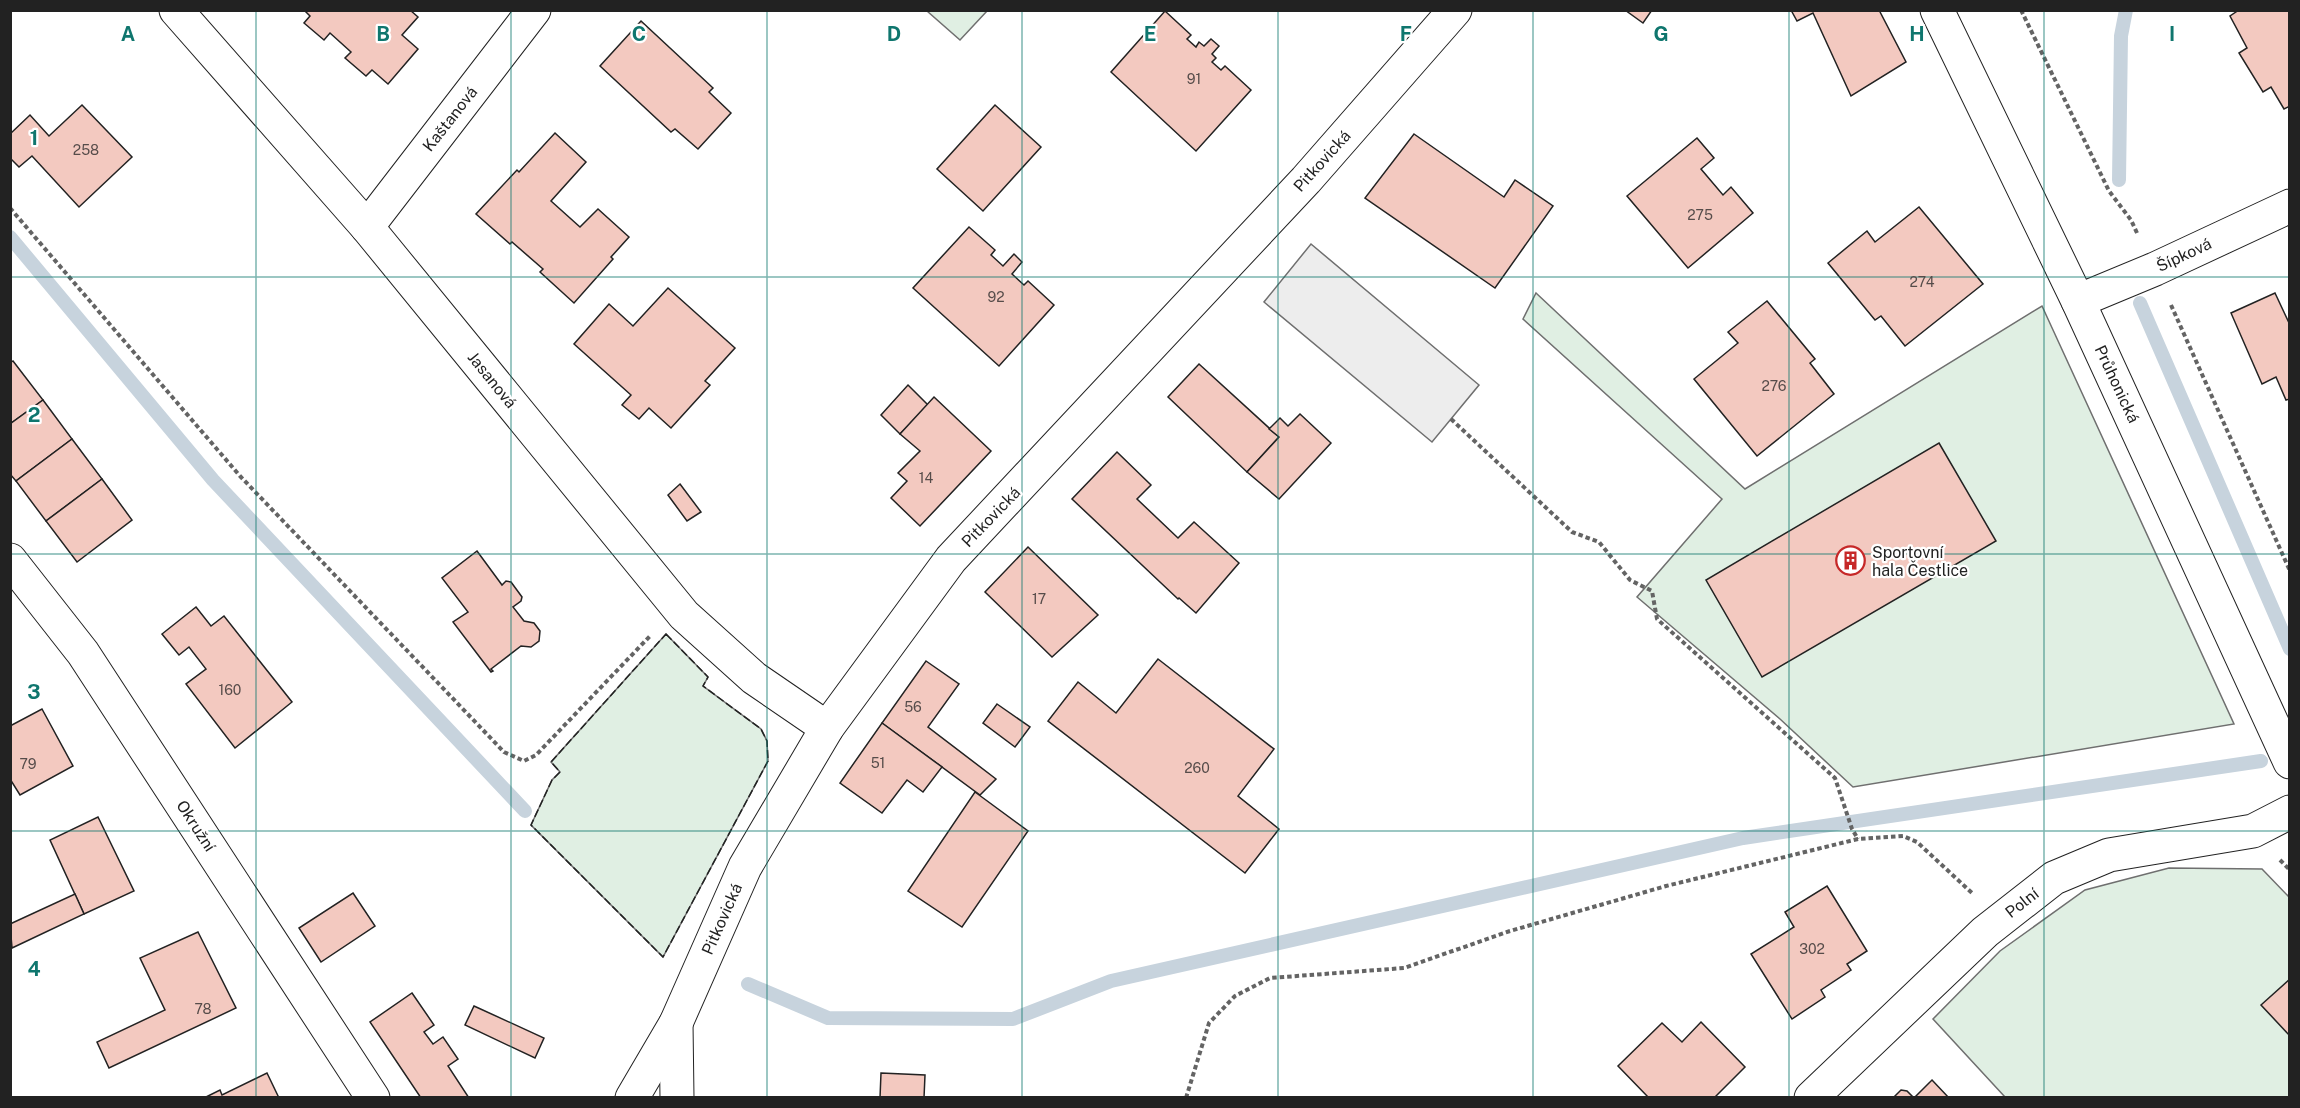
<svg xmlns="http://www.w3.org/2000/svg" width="2300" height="1108" font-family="'Public Sans',sans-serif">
	<rect width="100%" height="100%" fill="#fff"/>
	<g fill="#e0efe3" stroke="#6f6f6f" stroke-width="1.5">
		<path d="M927 11H987L960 40Z"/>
		<path d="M1536 293 1745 489 2042 306 2234 724 1853 787 1780 719 1637 597 1722 499 1523 319Z"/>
		<path d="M666 634 708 677 703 686 761 729 767 741 768 761 663 957 531 825 552 780 560 772 551 762Z"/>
		<path d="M2169 868 2262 869 2289 897V1097H2005L1933 1019 2000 951 2085 890Z"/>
	</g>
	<path fill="#ededed" stroke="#6f6f6f" stroke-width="1.5" d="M1311 244 1479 385 1432 442 1264 302Z"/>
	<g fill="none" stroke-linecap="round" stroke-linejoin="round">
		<g stroke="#c7d3dd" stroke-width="14">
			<path d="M2119 180 2121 36 2126 10"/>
			<path d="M10 237 213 480 525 811"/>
			<path d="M2140 303 2290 649"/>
			<path d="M748 984 828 1018 1013 1019 1111 981 1743 838 2261 761"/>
		</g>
	</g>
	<g fill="#f3c9c0" stroke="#222" stroke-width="1.5">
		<path d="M304 10H410L418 17 402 35 418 49 388 84 372 70 366 76 345 58 351 52 330 33 324 40 304 23 310 16Z"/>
		<path d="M1625 10H1652L1643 23Z"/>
		<path d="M1791 10H1879L1906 62 1851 96 1813 13 1797 21Z"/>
		<path d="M2239 10H2290V106L2284 109 2271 87 2263 92 2239 53 2247 48 2230 16Z"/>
		<path d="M1165 11 1191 35 1187 39 1196 47 1199 42 1204 46 1211 39 1219 46 1212 54 1216 58 1212 62 1221 70 1225 66 1251 90 1196 151 1111 72Z"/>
		<path d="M641 21 713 88 709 92 731 113 698 149 675 129 671 132 600 66Z"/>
		<path d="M82 105 132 157 79 207 32 156 19 167 10 158V134L30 115 49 136Z"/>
		<path d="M995 105 1041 147 983 211 937 169Z"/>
		<path d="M555 133 586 162 551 201 580 227 598 209 629 237 611 257 613 259 574 303 540 272 543 269 512 242 510 244 476 214 517 170 519 172Z"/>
		<path d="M1414 134 1504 197 1515 180 1553 206 1495 288 1365 198Z"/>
		<path d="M1697 138 1714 158 1701 169 1723 195 1731 187 1753 213 1688 268 1627 196Z"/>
		<path d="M1919 207 1983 284 1905 346 1881 316 1875 320 1828 263 1867 231 1875 242Z"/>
		<path d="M969 227 995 250 991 255 1003 266 1014 254 1022 262 1012 274 1024 285 1028 281 1054 305 999 366 913 288Z"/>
		<path d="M668 288 735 348 705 381 710 385 671 428 649 408 639 419 622 405 631 395 574 344 609 304 633 326Z"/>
		<path d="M2275 293 2290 325V399L2286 400 2276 377 2262 384 2231 313Z"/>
		<path d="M1767 301 1815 359 1810 363 1834 394 1757 456 1694 379 1738 343 1728 332Z"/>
		<path d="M13 361 43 400 10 424V363Z"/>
		<path d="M1199 364 1279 437 1247 472 1168 397Z"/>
		<path d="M908 385 928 405 900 434 881 415Z"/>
		<path d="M934 397 991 451 920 526 891 498 907 481 898 473 920 451 900 434Z"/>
		<path d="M43 400 72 439 16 481 10 474V424Z"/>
		<path d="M1300 414 1331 443 1279 499 1247 472 1279 437 1269 429 1280 418 1288 426Z"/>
		<path d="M72 439 102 479 46 521 16 481Z"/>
		<path d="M1939 443 1996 541 1762 677 1706 580Z"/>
		<path d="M1117 452 1151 485 1137 499 1178 538 1194 522 1239 563 1196 613 1179 598 1178 599 1072 499Z"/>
		<path d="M102 479 132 520 77 562 46 521Z"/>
		<path d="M680 484 701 512 687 521 668 495Z"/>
		<path d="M1028 547 1098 615 1052 657 985 592Z"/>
		<path d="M477 551 502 585 506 581 511 582 522 597 521 601 513 607 524 621 534 623 540 631 539 641 531 647 521 646 491 669 493 671 491 672 453 622 468 612 442 578Z"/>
		<path d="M196 607 211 626 224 616 292 702 235 748 186 684 206 669 189 647 179 655 162 634Z"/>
		<path d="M1158 659 1274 749 1238 796 1279 829 1245 873 1048 721 1078 682 1116 713Z"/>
		<path d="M926 661 959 684 928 727 996 779 980 795 882 723Z"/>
		<path d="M997 704 1030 727 1015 747 983 723Z"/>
		<path d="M42 709 73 766 20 795 10 779V726Z"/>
		<path d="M882 723 942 767 923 792 907 780 882 813 840 783Z"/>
		<path d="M975 792 1028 831 962 927 908 891Z"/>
		<path d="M98 817 134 891 84 914 50 840Z"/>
		<path d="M1827 886 1867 951 1847 964 1851 970 1821 990 1825 997 1792 1019 1751 954 1794 927 1785 912Z"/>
		<path d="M353 893 375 926 321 962 299 928Z"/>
		<path d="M75 894 84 914 12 948 10 924Z"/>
		<path d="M198 932 236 1008 109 1068 97 1042 165 1010 140 958Z"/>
		<path d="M2290 979V1036L2261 1005Z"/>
		<path d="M412 993 434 1025 424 1032 433 1044 443 1037 458 1059 448 1066 469 1098H421L370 1022Z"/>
		<path d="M474 1006 544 1038 535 1058 465 1025Z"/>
		<path d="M1701 1022 1745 1067 1714 1098H1649L1618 1066 1662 1023 1682 1042Z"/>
		<path d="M267 1073 279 1098H204L220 1090 222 1095Z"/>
		<path d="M881 1073 925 1075 924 1098H880Z"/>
		<path d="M1932 1080 1949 1098H1914Z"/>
		<path d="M1901 1090 1907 1091 1914 1098H1893Z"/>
	</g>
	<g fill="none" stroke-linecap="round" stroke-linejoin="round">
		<defs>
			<g id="street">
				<path d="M176 10 367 227 684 615 754 678 827 728"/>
				<path d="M367 227 534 10"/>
				<path d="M2078 301 2155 269 2290 206"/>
				<path d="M10 560 83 653 373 1098"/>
				<path d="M676 1023 677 1098"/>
				<path d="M1811 1098 1985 932 2054 878 2109 855 2253 831 2290 812"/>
			</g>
			<g id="secondary">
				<path d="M1937 10 2078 301 2290 762"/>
				<path d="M632 1098 676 1023 745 867 827 728 951 559 1306 180 1455 10"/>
			</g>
		</defs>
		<use href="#street" stroke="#222" stroke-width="35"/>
		<use href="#secondary" stroke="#222" stroke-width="35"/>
		<g stroke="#646464" stroke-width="4" stroke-dasharray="4.5 3" stroke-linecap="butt">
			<path d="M2021 10 2109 191 2131 220 2137 233"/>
			<path d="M10 208 240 476 504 752 524 761 536 755 650 636"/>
			<path d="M2171 305 2290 571"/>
			<path d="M1451 419 1572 532 1599 542 1630 580 1652 591 1657 619 1835 778 1852 829 1858 839"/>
			<path d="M2280 860 2290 870"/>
			<path d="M1186 1098 1209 1023 1235 996 1270 978 1404 968 1510 931 1666 886 1858 839 1903 836 1917 842 1972 893"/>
		</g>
		<use href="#street" stroke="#fff" stroke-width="33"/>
		<use href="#secondary" stroke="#fff" stroke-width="33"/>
		<path stroke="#222" stroke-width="1.5" stroke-dasharray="8 3" stroke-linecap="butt" d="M666 634 708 677 703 686 761 729 767 741 768 761 663 957 531 825 552 780 560 772 551 762Z"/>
	</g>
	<path fill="none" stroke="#0f766e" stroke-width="1.5" stroke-opacity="0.55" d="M256 10V1098M511 10V1098M767 10V1098M1022 10V1098M1278 10V1098M1533 10V1098M1789 10V1098M2044 10V1098M10 277H2290M10 554H2290M10 831H2290"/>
	<defs>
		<symbol id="building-ring" viewBox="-11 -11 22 22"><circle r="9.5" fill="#fff" stroke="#c62828" stroke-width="1.5"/><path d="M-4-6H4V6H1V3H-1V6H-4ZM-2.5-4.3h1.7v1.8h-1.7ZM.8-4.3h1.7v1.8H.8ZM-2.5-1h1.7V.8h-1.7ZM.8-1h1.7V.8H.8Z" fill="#c62828"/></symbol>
	</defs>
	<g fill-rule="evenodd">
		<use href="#building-ring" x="1834" y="544" width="33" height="33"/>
	</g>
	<g text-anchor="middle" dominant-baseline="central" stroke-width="4.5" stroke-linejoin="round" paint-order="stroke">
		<g font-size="14" fill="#564c4a">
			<text x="1194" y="79">91</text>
			<text x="86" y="150">258</text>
			<text x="1700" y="215">275</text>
			<text x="1922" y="282">274</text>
			<text x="996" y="297">92</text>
			<text x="1774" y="386">276</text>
			<text x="926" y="478">14</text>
			<text x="1039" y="599">17</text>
			<text x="230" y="690">160</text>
			<text x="913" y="707">56</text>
			<text x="878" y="763">51</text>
			<text x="28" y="764">79</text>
			<text x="1197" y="768">260</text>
			<text x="1812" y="949">302</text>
			<text x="203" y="1009">78</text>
		</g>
		<g font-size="16" fill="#222" stroke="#fff">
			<text transform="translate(450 119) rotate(-52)">Kaštanová</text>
			<text transform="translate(1322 161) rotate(-48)">Pitkovická</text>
			<text transform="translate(2184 255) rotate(-25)">Šípková</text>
			<text transform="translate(492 380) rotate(51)">Jasanová</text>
			<text transform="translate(2117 384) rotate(65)">Průhonická</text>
			<text transform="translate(991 517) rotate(-46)">Pitkovická</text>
			<text transform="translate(196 826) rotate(57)">Okružní</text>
			<text transform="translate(2022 903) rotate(-38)">Polní</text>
			<text transform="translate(722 919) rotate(-66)">Pitkovická</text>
		</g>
		<g font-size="16" fill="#222" stroke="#fff" text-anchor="start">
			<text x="1872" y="552">Sportovní<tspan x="1872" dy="18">hala Čestlice</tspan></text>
		</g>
	</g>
	<g font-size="20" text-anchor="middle" font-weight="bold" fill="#0f766e" stroke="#fff" stroke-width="4.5" stroke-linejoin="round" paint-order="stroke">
		<text x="128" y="41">A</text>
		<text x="383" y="41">B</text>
		<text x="639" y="41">C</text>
		<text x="894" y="41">D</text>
		<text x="1150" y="41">E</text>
		<text x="1406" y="41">F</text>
		<text x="1661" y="41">G</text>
		<text x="1917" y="41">H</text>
		<text x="2172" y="41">I</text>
		<text x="34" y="145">1</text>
		<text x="34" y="422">2</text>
		<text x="34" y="699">3</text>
		<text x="34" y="976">4</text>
	</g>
	<rect width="2300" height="1108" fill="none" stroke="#222222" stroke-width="24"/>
</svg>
